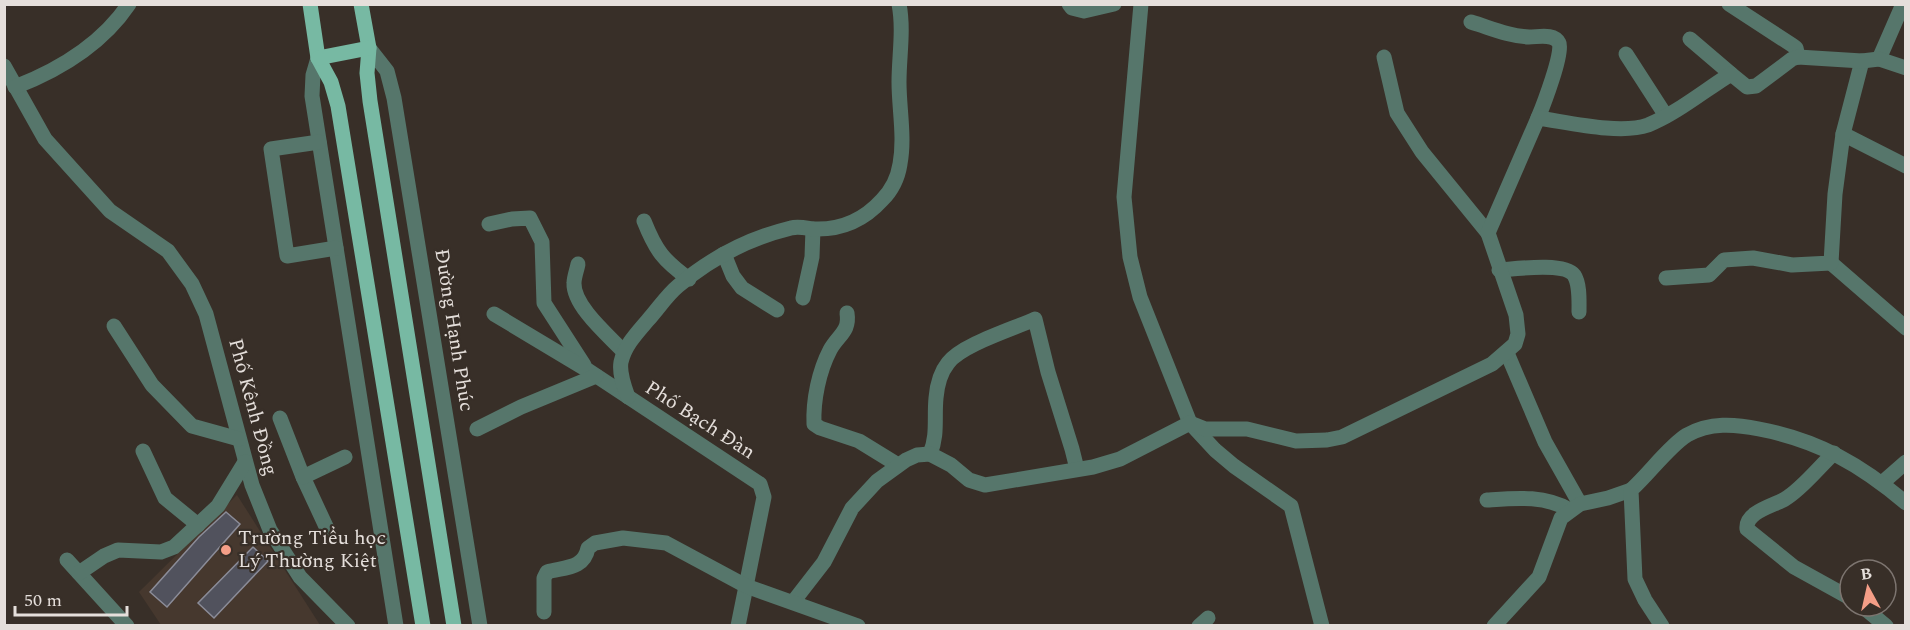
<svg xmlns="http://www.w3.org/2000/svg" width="1910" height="630" viewBox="0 0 1910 630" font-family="Spectral,serif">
<rect width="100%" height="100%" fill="#382f28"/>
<!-- built -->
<polygon fill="#46382e" points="237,495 320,625 161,625 139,592"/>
<!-- building -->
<g fill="#51525d" stroke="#8b8c98" stroke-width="1.5">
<polygon points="226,512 240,524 167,607 150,592 199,537"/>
<polygon points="253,547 268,561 214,618 198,603"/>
</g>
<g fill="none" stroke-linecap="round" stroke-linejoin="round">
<!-- minor -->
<g stroke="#56766b" stroke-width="15">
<polyline points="1069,4 1072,8 1084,11 1114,4"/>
<polyline points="1141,4 1124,197 1130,257 1140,297 1190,423 1215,450 1234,466 1291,506 1322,626"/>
<polyline points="1729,4 1792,45 1796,48 1798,57"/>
<path d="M1471,22C1491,28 1508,36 1529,37C1539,37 1554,33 1559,43C1564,51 1543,106 1538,118"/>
<polyline points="1690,39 1731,74"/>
<polyline points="369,48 387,71 394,98 480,626"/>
<polyline points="1626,54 1666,116"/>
<polyline points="1384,57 1397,113 1422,152 1488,233"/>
<polyline points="318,58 313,75 312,96 396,626"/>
<polyline points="1879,59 1903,4"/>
<polyline points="4,66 45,139 110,211 168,251 192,284 206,314 252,485 270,530 300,577 348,626"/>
<path d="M15,87C59,70 102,44 129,4"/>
<polyline points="1843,134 1906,166"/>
<polyline points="319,142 271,149 287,256 336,248"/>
<path d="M644,221C656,251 663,260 689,279"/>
<polyline points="489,224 512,219 530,218 542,242 544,303 584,365"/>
<polyline points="724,254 733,276 742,288 777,310"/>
<polyline points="1831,263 1906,328"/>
<path d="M578,264C577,270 574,277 574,283C573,306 609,336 624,352"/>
<path d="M1499,270C1515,269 1564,262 1574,275C1580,284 1579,301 1579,312"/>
<polyline points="1666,278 1709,275 1724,260 1753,258 1792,265 1831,263 1835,194 1843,134 1862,61"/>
<polyline points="803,298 812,257 813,229"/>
<path d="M847,313C850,332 838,335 830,350C819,371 813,400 814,424L820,428L859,441L898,465"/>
<polyline points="494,314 589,371 760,484 764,497 738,626"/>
<polyline points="114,326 152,385 192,426 239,439"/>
<polyline points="1507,353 1545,442 1580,504"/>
<path d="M628,397C624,386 619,373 621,362C625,345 637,333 648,320C658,309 667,295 678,286C711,258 750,238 791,228C798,226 806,228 814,229C841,230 863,221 882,200C892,190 898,177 900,164C905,137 899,109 899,82C899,56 904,30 899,4"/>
<polyline points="280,418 303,477 330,535"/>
<polyline points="477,429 521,407 596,376"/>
<polyline points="143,451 165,498 198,525"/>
<path d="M1834,453C1819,467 1802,489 1785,499C1773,506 1745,512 1747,529L1794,567L1850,598"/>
<path d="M930,454C938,435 934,418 936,398C937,386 940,373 948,363C961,345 1013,329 1035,319L1048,372L1072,449L1077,469"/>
<polyline points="303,477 345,457"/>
<polyline points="1882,483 1906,462"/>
<path d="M1487,500C1516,498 1544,495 1570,510"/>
<polyline points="67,560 127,626"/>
<polyline points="79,573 104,556 118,550 161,552 174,547 218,506 245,462"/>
<path d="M793,602L824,562L852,508L877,481L906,460L917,455L930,454L951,465L969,480L985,485L1093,467L1120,459L1190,423L1205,429H1247L1296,441L1327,440L1342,437L1492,364L1515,344L1518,334L1516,315L1488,233L1538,118C1567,122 1620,135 1648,125C1676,114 1705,90 1731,74L1747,87L1756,86L1792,59L1798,57L1862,61L1879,59L1906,68"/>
<polyline points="1862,606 1886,626"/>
<path d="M544,612V578L547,572C565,567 584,569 588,548L595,543L623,538L666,543L746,586L858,626"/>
<polyline points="1199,626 1208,618"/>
<polyline points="1494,626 1539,577 1561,518 1580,504 1608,498 1631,490"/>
<path d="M1662,626L1645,600L1635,579L1631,490C1649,474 1669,446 1687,435C1710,422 1735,424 1759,429C1818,440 1861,465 1906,503"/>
</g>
<!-- major -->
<g stroke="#77b9a3" stroke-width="15">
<polyline points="310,4 318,58 331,82 338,106 423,626"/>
<polyline points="361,4 369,48 367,73 370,101 454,626"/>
<polyline points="318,58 369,48"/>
</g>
</g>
<!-- markers -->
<circle fill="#f49e87" stroke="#382f28" stroke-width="2" cx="226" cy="550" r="6"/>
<g text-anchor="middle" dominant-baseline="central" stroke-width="4.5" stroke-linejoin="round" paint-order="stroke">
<!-- street labels -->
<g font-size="20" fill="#e5dfdb" stroke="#382f28">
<text transform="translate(454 330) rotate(81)">Đường Hạnh Phúc</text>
<text transform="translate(253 407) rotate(75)">Phố Kênh Đồng</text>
<text transform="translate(700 420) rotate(33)">Phố Bạch Đàn</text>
</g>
<!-- poi labels -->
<g font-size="20" fill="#e5dfdb" stroke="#382f28" text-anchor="start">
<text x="238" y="538">Trường Tiểu học<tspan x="238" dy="23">Lý Thường Kiệt</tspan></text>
</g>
</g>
<!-- border -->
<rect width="1910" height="630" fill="none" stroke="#e5dfdb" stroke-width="12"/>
<!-- north arrow -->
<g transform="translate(1868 588) rotate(352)"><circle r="28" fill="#382f28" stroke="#7d7570" stroke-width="1.5"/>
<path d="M0-4.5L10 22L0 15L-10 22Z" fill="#f49e87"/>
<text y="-9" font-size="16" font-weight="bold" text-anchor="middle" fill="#e5dfdb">B</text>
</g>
<!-- scale -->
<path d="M15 606v9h112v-9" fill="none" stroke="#e5dfdb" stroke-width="3"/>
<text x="24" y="606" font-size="18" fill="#e5dfdb" stroke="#382f28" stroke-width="4.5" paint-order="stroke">50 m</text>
</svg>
